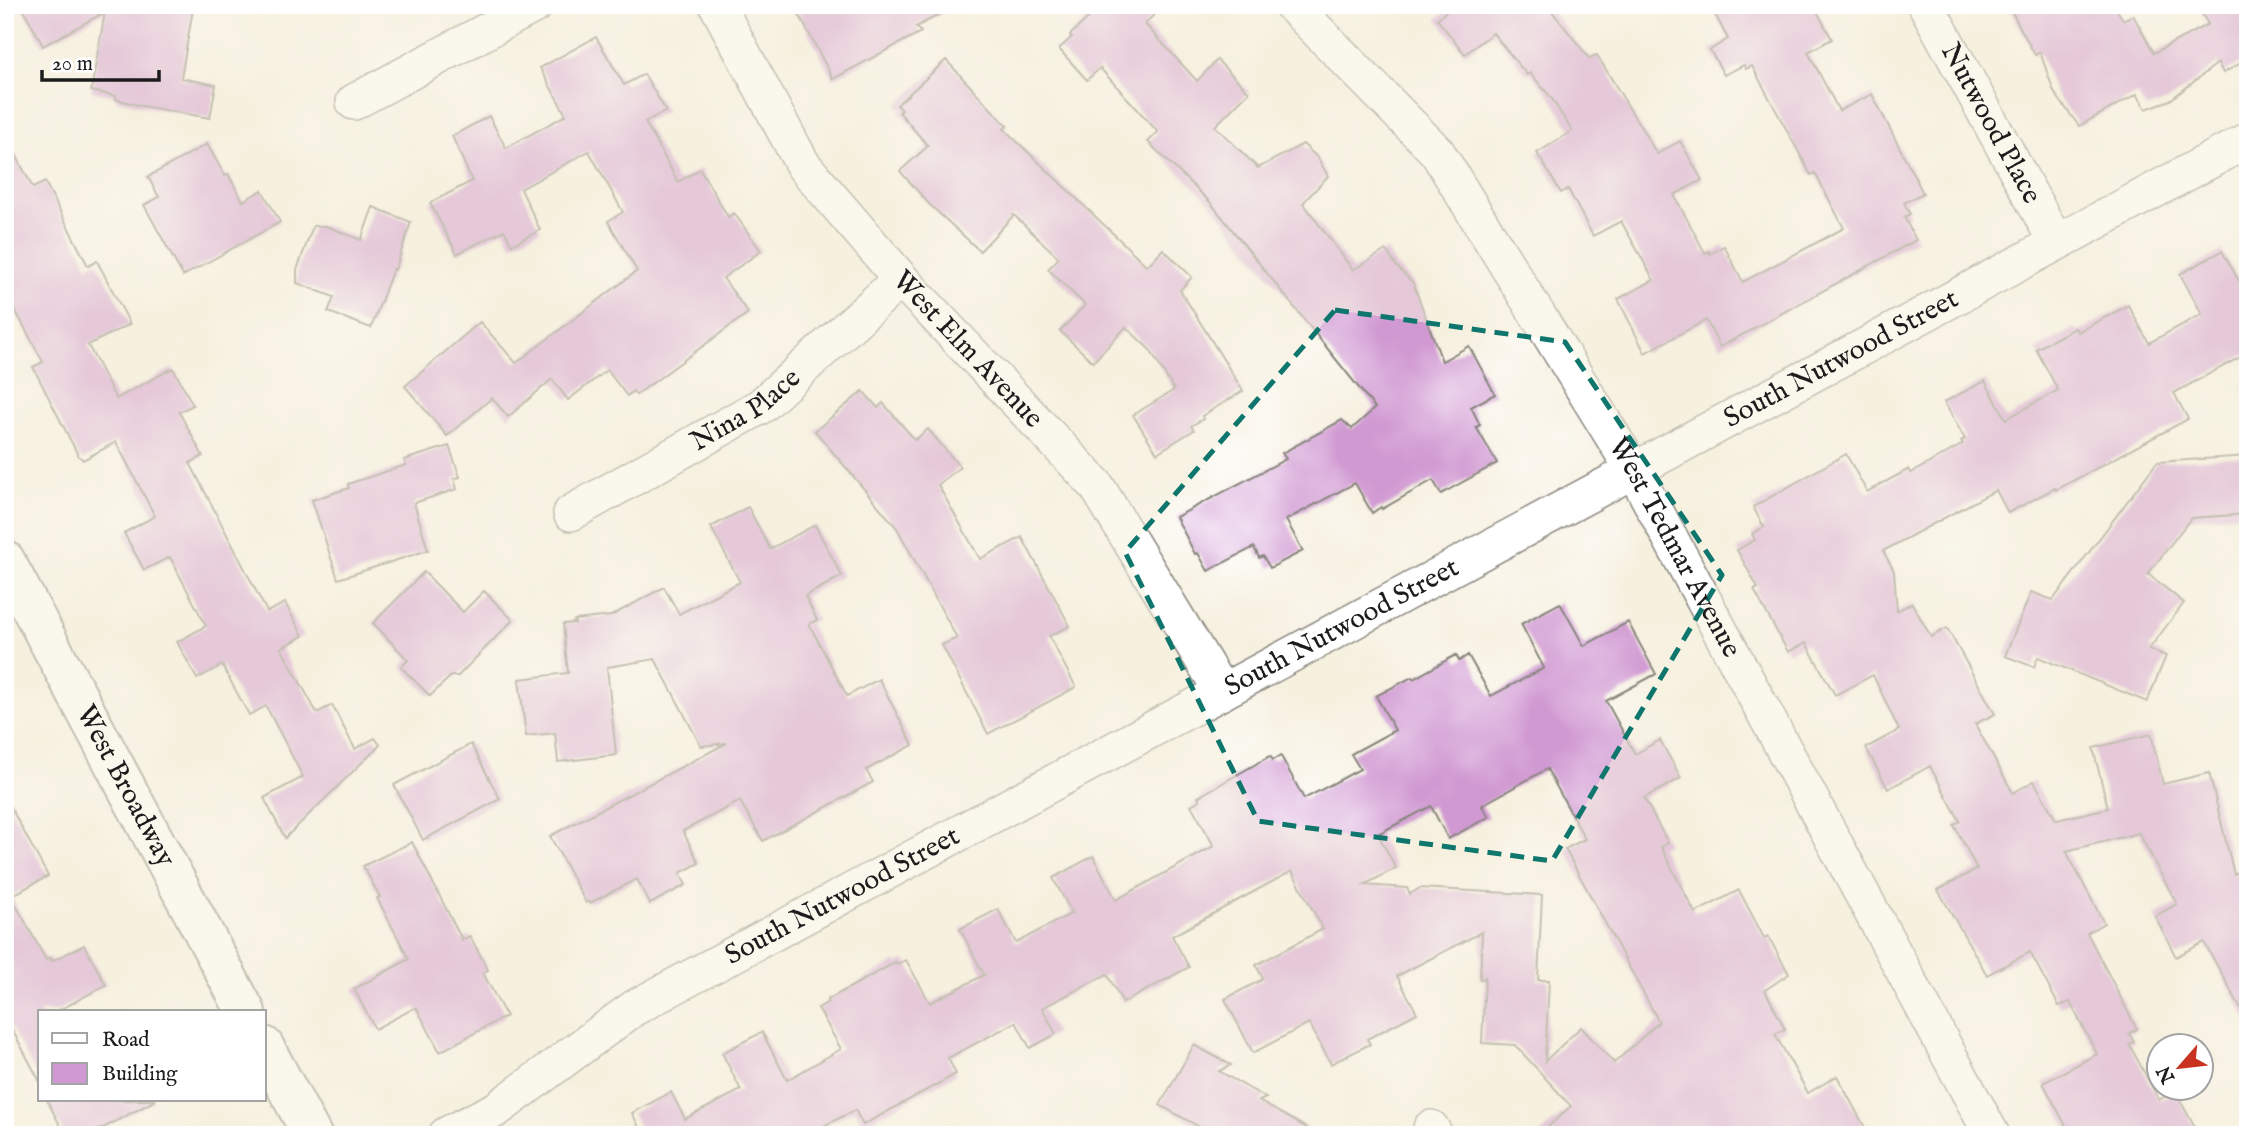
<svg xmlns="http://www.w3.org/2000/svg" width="2253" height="1140" viewBox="0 0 2253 1140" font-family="'IM FELL English',serif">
<rect width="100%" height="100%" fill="#fff"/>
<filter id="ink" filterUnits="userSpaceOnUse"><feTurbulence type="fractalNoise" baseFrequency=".0143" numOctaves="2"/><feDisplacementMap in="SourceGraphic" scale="14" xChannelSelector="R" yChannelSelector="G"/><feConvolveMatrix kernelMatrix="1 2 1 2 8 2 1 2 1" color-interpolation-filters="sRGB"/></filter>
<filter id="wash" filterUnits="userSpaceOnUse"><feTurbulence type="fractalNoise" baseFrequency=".00686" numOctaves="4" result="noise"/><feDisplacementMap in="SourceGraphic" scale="28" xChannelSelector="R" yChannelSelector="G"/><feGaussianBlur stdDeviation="1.57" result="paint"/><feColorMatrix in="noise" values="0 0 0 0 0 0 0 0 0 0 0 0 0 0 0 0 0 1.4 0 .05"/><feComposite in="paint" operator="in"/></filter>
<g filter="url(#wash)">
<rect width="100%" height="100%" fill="#f6f0df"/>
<g id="blocks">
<!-- building -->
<g fill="#d099d2" fill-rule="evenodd">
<polygon points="21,5 170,5 193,9 181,78 216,85 210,118 142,106 115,99 116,96 91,91 105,12 43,46"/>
<polygon points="794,5 957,5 916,27 921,32 833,79"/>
<polygon points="1102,5 1163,5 1145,24 1197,81 1217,60 1249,92 1215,126 1258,168 1303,144 1318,158 1328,176 1303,203 1353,270 1386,250 1397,267 1413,283 1442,361 1469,346 1495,394 1471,407 1480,425 1476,427 1497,463 1441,494 1433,480 1382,509 1381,507 1372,513 1355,483 1286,520 1303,551 1270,568 1263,556 1259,558 1254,547 1208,571 1198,553 1195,554 1176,517 1286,459 1282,453 1342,420 1352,429 1375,408 1210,202 1148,142 1158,132 1100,68 1087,80 1059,49 1072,37 1070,35"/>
<polygon points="1454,5 1547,5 1589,58 1597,55 1657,154 1680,141 1702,180 1674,195 1705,253 1709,251 1710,254 1724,246 1743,282 1844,228 1815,173 1811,175 1752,66 1746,69 1744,65 1724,75 1710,50 1728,39 1710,5 1814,6 1832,39 1808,52 1839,111 1872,94 1923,193 1904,203 1910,214 1904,217 1916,240 1720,347 1706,320 1645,353 1618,299 1654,280 1621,221 1593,236 1568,189 1561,193 1537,153 1572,131 1550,96 1530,73 1527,75 1493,33 1465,54 1437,19"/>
<polygon points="2008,5 2114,5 2123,20 2133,15 2154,53 2208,24 2197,5 2248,5 2248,59 2223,73 2218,63 2170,100 2146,109 2137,94 2079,126 2054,92 2040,52 2035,55"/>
<polygon points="596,37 624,85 644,74 666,111 645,122 678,182 700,169 728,217 734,213 761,251 723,278 748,313 636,395 633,391 627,396 607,370 568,400 552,379 508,417 492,398 447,436 405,386 480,322 516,363 637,271 608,221 623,212 589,151 521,189 540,230 512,245 504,230 457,254 430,203 472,181 452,136 489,116 506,148 566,115 540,68"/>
<polygon points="946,60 1007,126 1004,129 1147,266 1163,249 1192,277 1180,290 1243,391 1202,416 1203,419 1191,426 1194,430 1157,453 1133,415 1174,390 1150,350 1126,327 1093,362 1060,331 1085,305 1048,269 1059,258 1014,215 980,251 929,204 900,171 928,146 899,112 902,110 897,105"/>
<polygon points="5,134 33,188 45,182 88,266 97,261 130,324 88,345 116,399 173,368 193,405 179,412 203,456 190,463 267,612 285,603 303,636 281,648 317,713 332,705 355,749 375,738 380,745 285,838 264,798 303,777 266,706 249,715 222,665 197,679 177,642 206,626 170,557 144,570 124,533 155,516 116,442 83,460 78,455 33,367 43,362 5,291"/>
<polygon points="207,144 225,176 228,174 243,201 262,190 280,222 183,276 144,205 159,197 148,177"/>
<polygon points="373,207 411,222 395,270 393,269 371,328 328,312 334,297 297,283 297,270 313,226 326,226 361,240"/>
<polygon points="2222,251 2239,281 2248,276 2248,353 2174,393 2188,419 2056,490 2055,488 2008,513 1996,490 1883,551 1894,571 1897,611 1912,603 1931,637 1947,628 1995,714 1975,724 2013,793 2034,781 2056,820 2108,808 2093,748 2151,734 2163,784 2209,773 2234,874 2248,867 2248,1021 2204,942 2176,957 2155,916 2177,904 2139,833 2066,851 2104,923 2087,933 2137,1029 2129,1033 2134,1042 2129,1044 2159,1100 2175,1091 2199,1135 2071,1135 2043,1083 2097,1054 2070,1002 2059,1006 2030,952 1987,975 1938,890 1977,869 1954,825 1960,821 1930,766 1888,789 1866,748 1899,730 1873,675 1835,695 1806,643 1788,652 1754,590 1758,588 1737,550 1755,540 1752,534 1764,527 1753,507 1846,454 1867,492 1909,469 1911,473 1963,444 1961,441 1965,439 1944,402 1985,381 2006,419 2058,390 2036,349 2075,328 2078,332 2128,305 2149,343 2202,314 2180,274"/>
<polygon points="863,391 878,408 883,403 915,440 928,429 960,467 938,485 980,559 1022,537 1070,626 1049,636 1076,687 988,734 942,645 957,638 897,528 815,431"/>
<polygon points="449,446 460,477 454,479 457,489 414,503 428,550 338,579 312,500 349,488 348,484 406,465 404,460"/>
<polygon points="2248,456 2248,514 2191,518 2148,574 2184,603 2149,649 2166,656 2147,702 2038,657 2034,667 2005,656 2031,592 2053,600 2157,462"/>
<polygon points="748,507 770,549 815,525 842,576 805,596 817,620 809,624 847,696 879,679 913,745 866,770 873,782 763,841 740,801 683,831 699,863 680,873 686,885 650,904 637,879 590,903 589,901 586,903 550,836 727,743 701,746 655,659 607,667 616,755 558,762 555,733 526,736 519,679 568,673 563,624 575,623 574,620 611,616 664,587 679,614 740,582 711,527"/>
<polygon points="424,572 463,612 484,591 513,620 458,676 451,676 430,696 401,667 408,660 373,623"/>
<path d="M1560,603L1584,646L1628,622L1656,674L1606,701L1635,754L1660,740L1681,778L1644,798L1668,843L1661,847L1695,913L1739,890L1764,938L1768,936L1789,974L1765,990L1785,1029L1775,1034L1808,1093L1837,1076L1869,1135H1539L1571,1106L1515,1045L1482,1043L1485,977L1480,980L1482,932L1397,976L1417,1013L1367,1039L1370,1044L1331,1064L1309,1023L1253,1053L1225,999L1263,979L1256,965L1323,929L1292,871L1172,936L1189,967L1123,1003L1107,974L1042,1008L1056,1034L1030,1048L1016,1022L948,1058L956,1074L863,1125L855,1110L806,1135H643L632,1113L671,1092L685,1119L741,1090L722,1053L762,1032L787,1080L841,1049L818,1008L828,1002L827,1000L896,962L897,964L906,960L930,1003L984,975L960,929L998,909L1016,943L1072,913L1053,878L1093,856L1116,900L1214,846L1191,805L1200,800L1198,797L1270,756L1273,760L1281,756L1304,799L1360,769L1351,754L1395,730L1376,696L1412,677L1413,679L1456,655L1459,661L1468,655L1491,696L1544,668L1521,624ZM1547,769L1585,839L1565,849L1659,1022L1614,1063L1581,1027L1545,1061L1549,980H1538L1542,895L1420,888L1410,894L1407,888L1364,885L1396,868L1378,834L1431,806L1448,839L1489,817L1482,806L1484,804Z"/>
<polygon points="471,744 500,799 423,840 394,785"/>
<polygon points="5,797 48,876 11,896 46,960 50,957 52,961 84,945 106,985 56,1012 40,1012 40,1082 5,1016"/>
<polygon points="412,842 462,940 470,936 488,970 483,973 506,1016 440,1052 416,1007 375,1029 354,989 409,959 377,898 380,897 363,866"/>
<polygon points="1194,1045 1231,1065 1219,1071 1266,1098 1259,1101 1319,1135 1214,1135 1160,1105"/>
<polygon points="47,1100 156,1100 90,1135 65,1135"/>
</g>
</g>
</g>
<g filter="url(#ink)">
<use href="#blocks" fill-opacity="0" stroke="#89867e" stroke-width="2"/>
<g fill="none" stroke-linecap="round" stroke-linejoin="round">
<defs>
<g id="street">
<path id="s1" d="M717,5L803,165L901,279L1096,485L1222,692"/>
<path id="s2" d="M1292,5L1437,152L1634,471L1992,1135"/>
<path id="s3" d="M1926,5L2056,242"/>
<polyline points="354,102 535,5"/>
<path id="s4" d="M571,513L761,406L901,279"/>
<polyline points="1431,1128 1435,1135"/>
<path id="s5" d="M446,1135L497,1109L634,1008L2248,140"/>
</g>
<g id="secondary">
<path id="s6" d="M5,560L246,1012"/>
<polyline points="264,1046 312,1135"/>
</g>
</defs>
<!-- street casing -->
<use href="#street" stroke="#89867e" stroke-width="38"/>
<!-- secondary casing -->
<use href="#secondary" stroke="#89867e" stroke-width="42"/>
<!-- street -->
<use href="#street" stroke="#fff" stroke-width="35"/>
<!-- secondary -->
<use href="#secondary" stroke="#fff" stroke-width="38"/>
</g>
</g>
<!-- marked area -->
<path d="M0 0H2253V1140H0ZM1335,310L1565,342L1722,575L1552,861L1258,821L1125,552Z" fill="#f6f0df" fill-opacity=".55" fill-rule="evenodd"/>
<path fill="none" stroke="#0f766e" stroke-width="5" stroke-dasharray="14 9" stroke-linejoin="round" d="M1335,310L1565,342L1722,575L1552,861L1258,821L1125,552Z"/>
<g text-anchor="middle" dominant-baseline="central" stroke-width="7" stroke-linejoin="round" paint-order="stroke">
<!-- street labels -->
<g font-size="28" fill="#1c1c1c" stroke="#fff">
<text stroke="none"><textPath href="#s3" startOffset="135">Nutwood Place</textPath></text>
<text stroke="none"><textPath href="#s1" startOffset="429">West Elm Avenue</textPath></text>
<text stroke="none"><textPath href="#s5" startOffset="1598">South Nutwood Street</textPath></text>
<text stroke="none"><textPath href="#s4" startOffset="203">Nina Place</textPath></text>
<text stroke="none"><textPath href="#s2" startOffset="668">West Tedmar Avenue</textPath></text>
<text stroke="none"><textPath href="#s5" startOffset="1031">South Nutwood Street</textPath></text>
<text stroke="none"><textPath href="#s6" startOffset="256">West Broadway</textPath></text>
<text stroke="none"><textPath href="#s5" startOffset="464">South Nutwood Street</textPath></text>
</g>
</g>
<!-- margin -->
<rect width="2253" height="1140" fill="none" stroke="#fff" stroke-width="28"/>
<!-- legend -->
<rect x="38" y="1010" width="228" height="91" fill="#ffffff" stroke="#a4a4a4" stroke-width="2"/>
<rect x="52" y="1033" width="35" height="10" fill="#ffffff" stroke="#a4a4a4" stroke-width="2"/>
<text x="102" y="1046" font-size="21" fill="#1c1c1c">Road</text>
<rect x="52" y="1063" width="35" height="21" fill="#d099d2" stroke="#a4a4a4" stroke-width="2"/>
<text x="102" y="1080" font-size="21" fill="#1c1c1c">Building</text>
<!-- north arrow -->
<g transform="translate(2180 1067) rotate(242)"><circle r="33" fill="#ffffff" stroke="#a4a4a4" stroke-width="2"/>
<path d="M0-5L12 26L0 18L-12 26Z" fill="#c8321e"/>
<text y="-10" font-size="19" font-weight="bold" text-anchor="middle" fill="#1c1c1c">N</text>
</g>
<!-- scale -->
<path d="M42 70v10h117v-10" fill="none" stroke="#1c1c1c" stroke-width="3.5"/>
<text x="52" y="70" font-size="21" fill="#1c1c1c" stroke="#ffffff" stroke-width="5" paint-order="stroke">20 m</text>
</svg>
